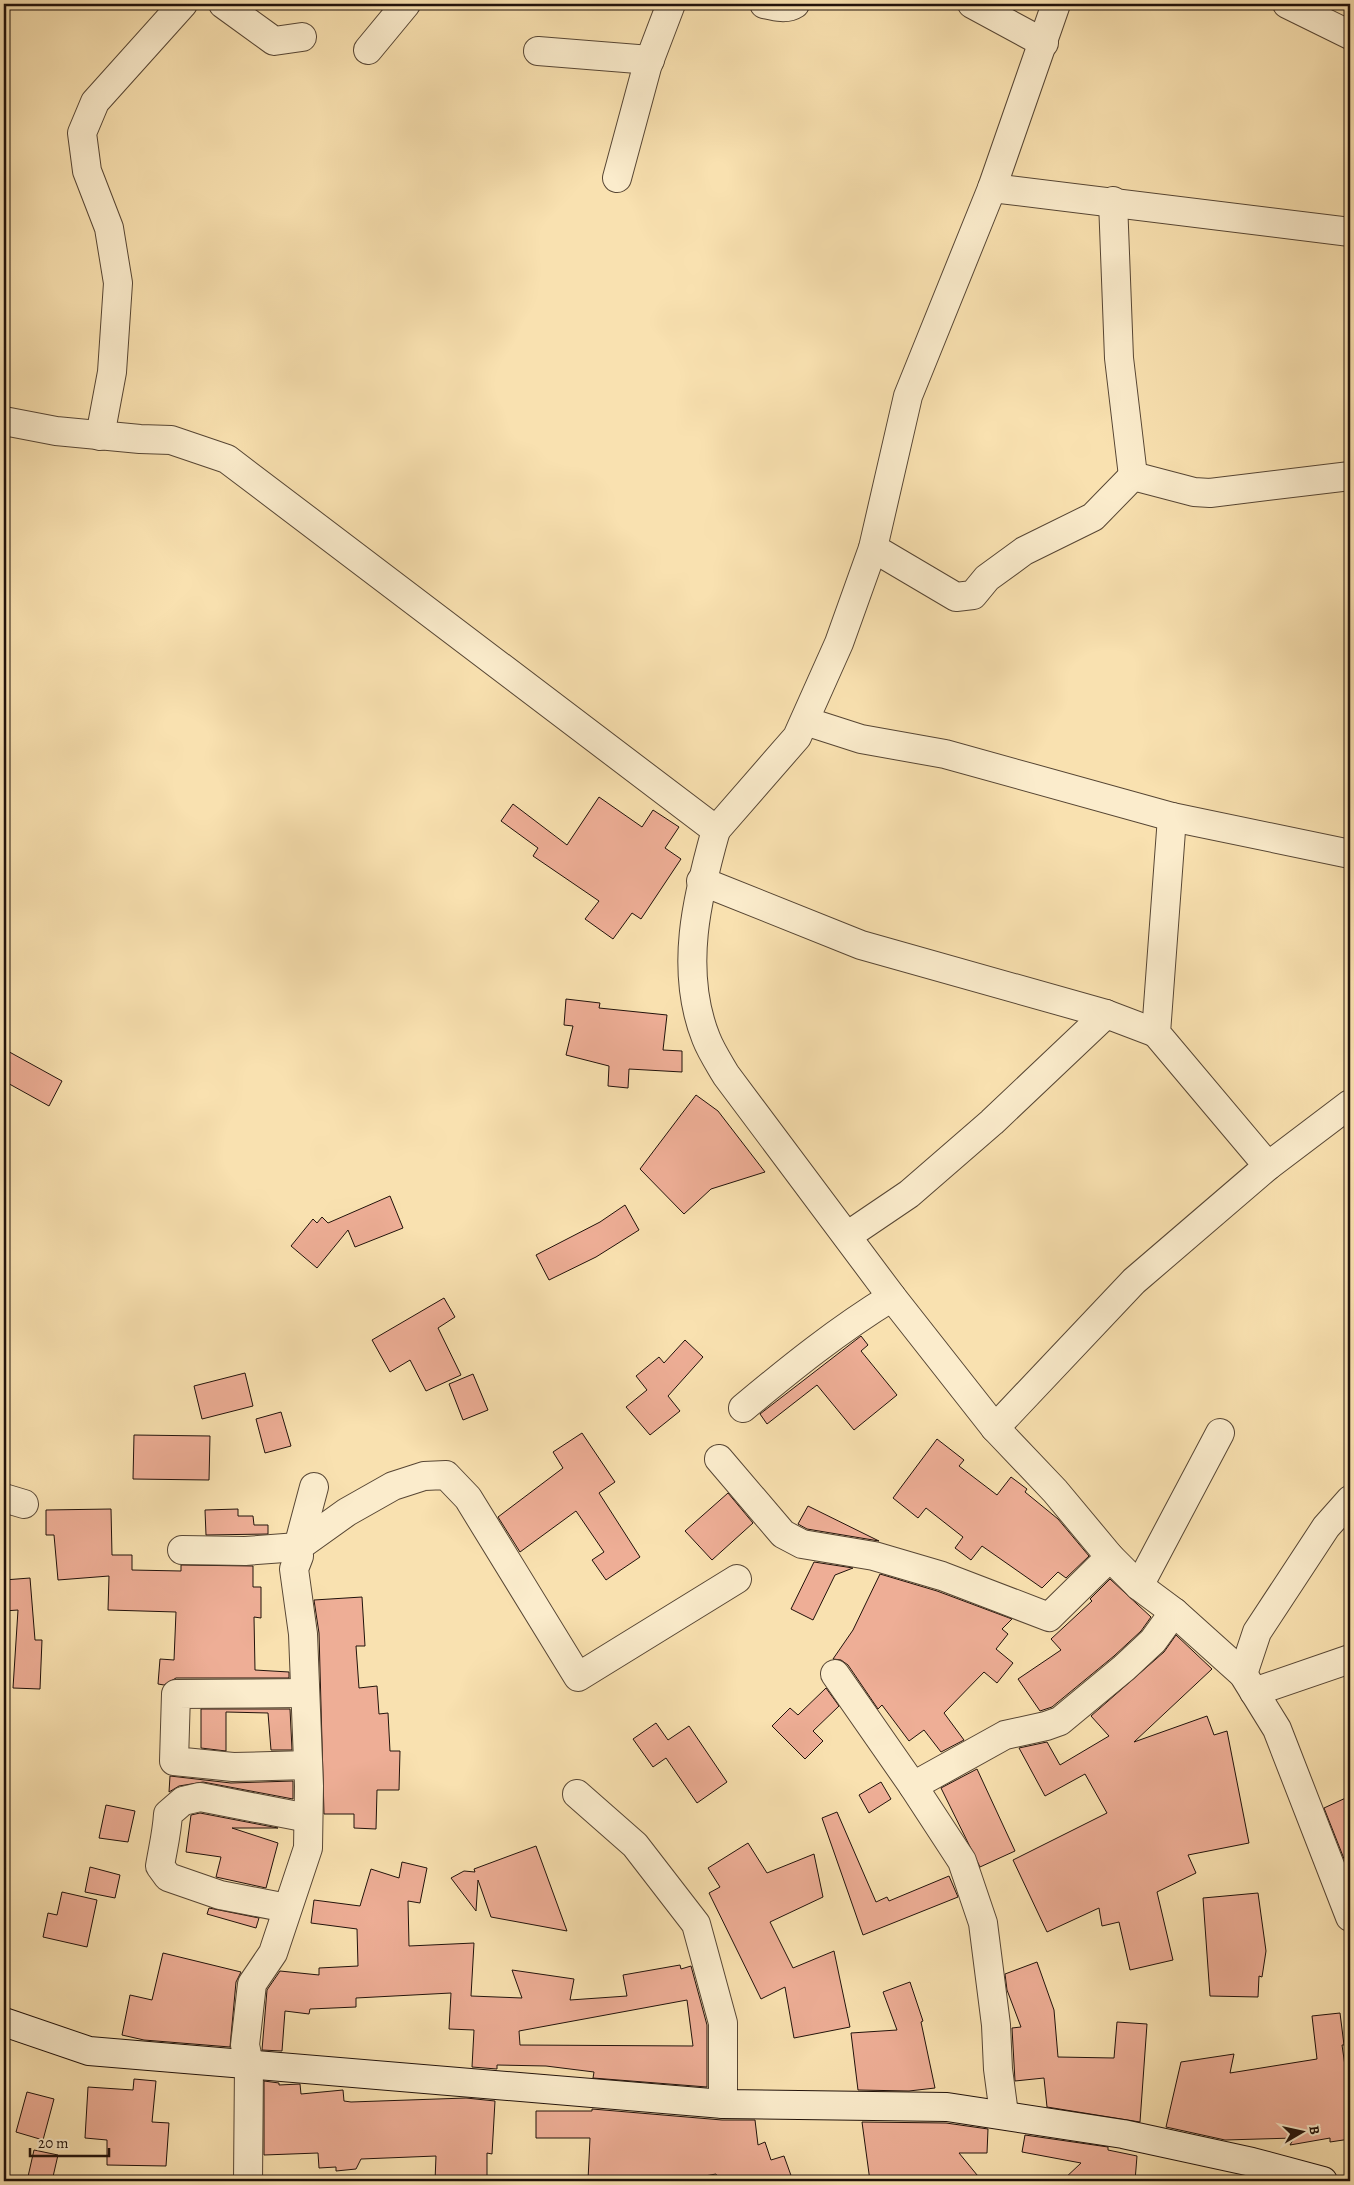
<svg xmlns="http://www.w3.org/2000/svg" width="1354" height="2185" viewBox="0 0 1354 2185" font-family="Alegreya,serif">
<rect width="100%" height="100%" fill="#f9e1b0"/>
<filter id="stains"><feTurbulence type="fractalNoise" baseFrequency=".004" numOctaves="4"/><feColorMatrix values="0 0 0 0 .2 0 0 0 0 .09 0 0 0 0 .02 0 0 0 .5 -.17"/></filter>
<radialGradient id="worn" r=".72"><stop offset=".6" stop-color="#630" stop-opacity="0"/><stop offset="1" stop-color="#630" stop-opacity=".3"/></radialGradient>
<!-- building -->
<g fill="#eeae96" stroke="#21120b" fill-rule="evenodd">
<polygon points="599,797 642,827 653,810 679,827 665,848 681,859 641,919 632,913 613,939 585,919 599,901 533,856 538,848 501,821 513,804 567,845"/>
<polygon points="566,999 600,1003 599,1008 667,1015 663,1050 682,1051 682,1072 629,1069 628,1088 608,1086 609,1066 566,1055 573,1026 564,1025"/>
<polygon points="4,1049 62,1081 49,1106 4,1081"/>
<polygon points="696,1095 718,1111 765,1172 711,1189 684,1214 640,1169"/>
<polygon points="390,1196 403,1228 355,1247 348,1230 317,1268 291,1246 313,1219 317,1223 322,1217 328,1223"/>
<polygon points="625,1205 639,1230 596,1257 549,1280 536,1255 600,1222"/>
<polygon points="444,1298 455,1317 438,1328 461,1375 426,1391 410,1360 390,1372 372,1340"/>
<polygon points="861,1336 868,1345 861,1351 897,1395 854,1430 817,1385 767,1424 760,1414"/>
<polygon points="685,1340 703,1357 668,1396 680,1411 650,1435 626,1407 647,1390 636,1376 659,1357 664,1363"/>
<polygon points="245,1373 253,1406 202,1419 194,1386"/>
<polygon points="473,1374 488,1410 463,1420 449,1384"/>
<polygon points="281,1412 291,1446 265,1453 256,1419"/>
<polygon points="582,1433 615,1482 599,1493 640,1557 606,1580 592,1560 604,1552 576,1511 520,1552 498,1517 563,1468 553,1452"/>
<polygon points="134,1435 210,1436 209,1480 133,1479"/>
<polygon points="937,1439 964,1460 959,1466 997,1495 1011,1477 1027,1489 1025,1492 1058,1519 1089,1556 1066,1578 1058,1572 1042,1588 982,1546 971,1560 955,1548 963,1537 926,1508 918,1518 893,1498"/>
<polygon points="728,1493 753,1523 712,1560 685,1531"/>
<polygon points="808,1506 879,1541 807,1529 798,1524"/>
<polygon points="111,1509 112,1555 132,1555 132,1570 181,1571 181,1565 253,1566 253,1587 261,1587 261,1618 254,1617 255,1670 289,1672 289,1678 176,1678 164,1685 158,1684 160,1659 174,1660 176,1612 108,1610 109,1576 58,1580 54,1535 46,1535 46,1510"/>
<polygon points="238,1509 238,1516 253,1516 254,1525 268,1525 268,1534 206,1535 205,1510"/>
<polygon points="814,1562 853,1568 835,1575 813,1620 791,1609"/>
<polygon points="880,1574 937,1591 1012,1619 1002,1629 1008,1634 996,1649 1013,1663 997,1683 984,1672 944,1713 964,1740 941,1752 924,1730 909,1741 882,1705 878,1709 848,1665 841,1660 833,1659 853,1630"/>
<polygon points="30,1578 35,1640 42,1640 40,1689 13,1688 18,1610 4,1611 4,1580"/>
<polygon points="1110,1579 1151,1617 1141,1631 1114,1656 1052,1707 1040,1711 1018,1679 1061,1650 1051,1639 1092,1601 1090,1599"/>
<polygon points="362,1597 365,1646 356,1646 359,1688 377,1686 379,1714 388,1713 390,1751 400,1751 399,1790 377,1790 376,1829 354,1828 354,1814 324,1814 319,1633 314,1600"/>
<polygon points="1176,1635 1212,1669 1134,1742 1207,1716 1214,1735 1227,1731 1249,1843 1188,1855 1196,1873 1157,1892 1173,1960 1130,1970 1119,1922 1102,1926 1099,1908 1047,1932 1013,1860 1107,1813 1085,1774 1045,1796 1019,1748 1047,1742 1060,1765 1109,1736 1091,1716 1164,1652"/>
<polygon points="826,1688 839,1706 813,1731 823,1741 805,1759 772,1726 790,1708 798,1715"/>
<polygon points="201,1709 290,1709 292,1750 271,1750 268,1713 226,1712 226,1751 201,1748"/>
<polygon points="656,1723 668,1740 689,1726 727,1782 697,1803 666,1758 653,1767 633,1739"/>
<polygon points="977,1769 1015,1851 980,1867 941,1788"/>
<polygon points="170,1776 231,1783 293,1781 293,1799 203,1782 179,1786 169,1792"/>
<polygon points="881,1782 891,1799 869,1813 859,1795"/>
<polygon points="1350,1796 1350,1874 1324,1808"/>
<polygon points="106,1805 135,1811 128,1842 99,1838"/>
<polygon points="837,1812 876,1902 887,1897 889,1901 949,1876 958,1897 863,1935 822,1818"/>
<polygon points="200,1813 278,1828 232,1828 278,1843 266,1888 216,1877 221,1857 186,1852 191,1815"/>
<polygon points="748,1843 767,1873 814,1854 823,1897 770,1922 793,1968 834,1951 850,2027 794,2038 785,1987 761,1999 709,1893 720,1887 708,1868"/>
<polygon points="536,1846 567,1931 491,1917 478,1880 476,1911 451,1878 464,1871 475,1872 474,1869"/>
<path d="M402,1862L427,1868L420,1903L408,1901L409,1946L474,1943L471,1996L522,1998L512,1970L574,1979L570,2000L627,1996L623,1975L680,1965L681,1969L691,1966L707,2025V2087L593,2078L594,2072L546,2066L497,2065V2069L472,2067L474,2030L449,2029L451,1993L356,1998V2007L310,2009L309,2014L285,2011L282,2051L262,2050L267,1990L280,1971L319,1975V1968L358,1966L357,1929L311,1923L314,1900L360,1906L371,1869L399,1878ZM687,2000L693,2046L520,2045L519,2031Z"/>
<polygon points="90,1867 120,1875 115,1898 85,1892"/>
<polygon points="62,1892 97,1900 87,1947 43,1937 48,1913 57,1915"/>
<polygon points="1258,1893 1266,1951 1262,1977 1259,1976 1258,1997 1210,1996 1203,1898"/>
<polygon points="209,1908 259,1918 256,1928 207,1914"/>
<polygon points="163,1953 241,1972 236,1982 230,2047 144,2040 122,2035 130,1995 152,2000"/>
<polygon points="1037,1962 1054,2010 1058,2057 1114,2058 1117,2022 1147,2024 1140,2122 1047,2107 1044,2078 1015,2081 1012,2028 1021,2027 1007,1990 1005,1974"/>
<polygon points="910,1982 923,2021 921,2022 935,2088 909,2091 858,2090 851,2033 897,2030 883,1992"/>
<polygon points="1340,2013 1344,2045 1342,2045 1350,2101 1350,2139 1330,2142 1330,2138 1290,2145 1294,2138 1225,2140 1166,2127 1181,2062 1234,2054 1230,2073 1317,2059 1312,2016"/>
<polygon points="134,2079 156,2081 152,2122 169,2123 166,2166 107,2165 107,2140 85,2138 88,2087 133,2090"/>
<polygon points="264,2081 279,2083 279,2085 300,2084 301,2094 343,2090 344,2101 351,2102 466,2098 495,2101 492,2154 487,2153 487,2181 435,2181 436,2156 361,2159 356,2169 336,2171 336,2167 319,2168 318,2153 264,2155"/>
<polygon points="27,2092 54,2099 43,2140 16,2132"/>
<polygon points="592,2109 722,2120 755,2120 758,2145 765,2142 771,2160 784,2156 793,2181 720,2181 716,2174 676,2181 588,2180 590,2138 536,2138 536,2111 592,2111"/>
<polygon points="862,2122 946,2123 988,2129 987,2153 959,2153 982,2181 870,2181"/>
<polygon points="1025,2135 1108,2147 1108,2150 1137,2156 1135,2181 1062,2181 1081,2163 1022,2152"/>
<polygon points="34,2150 58,2155 52,2181 27,2181"/>
</g>
<g fill="none" stroke-linecap="round" stroke-linejoin="round">
<defs>
<g id="street">
<polyline points="223,4 274,41 302,37"/>
<path d="M764,4C773,6 786,10 795,4"/>
<polyline points="972,4 1044,43"/>
<polyline points="1287,4 1350,35"/>
<polyline points="368,50 406,4"/>
<polyline points="538,51 650,60"/>
<polyline points="617,178 647,67 671,4"/>
<polyline points="992,188 1350,232"/>
<polyline points="1113,201 1119,358 1133,476"/>
<polyline points="4,421 56,431 140,439 171,440 227,459 716,830 797,737 839,643 873,548 908,396 992,188 1056,4"/>
<polyline points="100,436 112,372 118,283 109,228 87,171 82,133 95,102 183,4"/>
<polyline points="873,548 956,597 973,595 987,578 1024,551 1093,517 1133,476 1194,492 1210,493 1350,476"/>
<polyline points="805,721 861,739 945,754 1172,817 1350,854"/>
<polyline points="1172,817 1156,1033 1268,1166"/>
<path d="M716,830C697,897 679,970 706,1038C711,1051 719,1063 726,1075L892,1297L995,1428L1055,1491L1110,1557L1139,1586L1174,1612L1243,1674L1277,1729L1350,1917"/>
<polyline points="701,881 861,945 1106,1014 1156,1033"/>
<polyline points="847,1236 909,1194 992,1122 1106,1014"/>
<path d="M743,1408C791,1368 838,1330 892,1297"/>
<polyline points="995,1428 1134,1281 1268,1166 1350,1104"/>
<polyline points="719,1459 783,1534 802,1544 874,1556 942,1576 1049,1617 1110,1557"/>
<polyline points="4,1498 24,1504"/>
<polyline points="182,1550 245,1551 298,1547 347,1512 393,1486 424,1476 446,1475 468,1498 578,1677 737,1579"/>
<polyline points="1139,1586 1220,1433"/>
<polyline points="835,1674 913,1786 962,1861 983,1923 996,2025 998,2069 1004,2114"/>
<polyline points="1243,1674 1257,1632 1326,1527 1350,1500"/>
<polyline points="1254,1692 1350,1659"/>
<polyline points="305,1693 176,1694 174,1761 233,1767 308,1765"/>
<polyline points="913,1786 1005,1735 1046,1726 1060,1721 1124,1668 1153,1641 1174,1612"/>
<polyline points="577,1794 635,1845 696,1924 723,2023 723,2104"/>
<path d="M287,1908L220,1895L168,1877L160,1866C163,1848 167,1832 168,1814L183,1801L200,1797L308,1818"/>
<polyline points="248,2181 249,2064 245,2045 252,1984 273,1953 308,1848 309,1786 303,1634 294,1569 299,1556 298,1547 314,1487"/>
</g>
<polyline id="secondary" points="4,2022 89,2051 723,2104 947,2107 1123,2134 1252,2162 1323,2181"/>
</defs>
<!-- street casing -->
<use href="#street" stroke="#574634" stroke-width="30"/>
<!-- secondary casing -->
<use href="#secondary" stroke="#21120b" stroke-width="30"/>
<!-- street -->
<use href="#street" stroke="#fbeccc" stroke-width="28"/>
<!-- secondary -->
<use href="#secondary" stroke="#fbeccc" stroke-width="28"/>
</g>
<!-- margin -->
<rect width="1354" height="2185" fill="none" stroke="#f9e1b0" stroke-width="20"/>
<rect x="5" y="5" width="1344" height="2175" fill="none" stroke="#21120b" stroke-width="2.5"/>
<rect x="10" y="10" width="1334" height="2165" fill="none" stroke="#21120b"/>
<!-- north arrow -->
<g transform="translate(1302 2132) rotate(81)" stroke="#fbeccc" stroke-width="4" paint-order="stroke">
<path d="M0-4L9 19L0 12L-9 19Z" fill="#21120b"/>
<text y="-8" font-size="14" font-weight="bold" text-anchor="middle" fill="#21120b">B</text>
</g>
<!-- scale -->
<path d="M30 2148v8h79v-8" fill="none" stroke="#21120b" stroke-width="2.5"/>
<text x="38" y="2148" font-size="15" fill="#21120b" stroke="#fbeccc" stroke-width="4" paint-order="stroke">20 m</text>
<rect width="100%" height="100%" filter="url(#stains)"/>
<rect width="100%" height="100%" fill="url(#worn)"/>
</svg>
